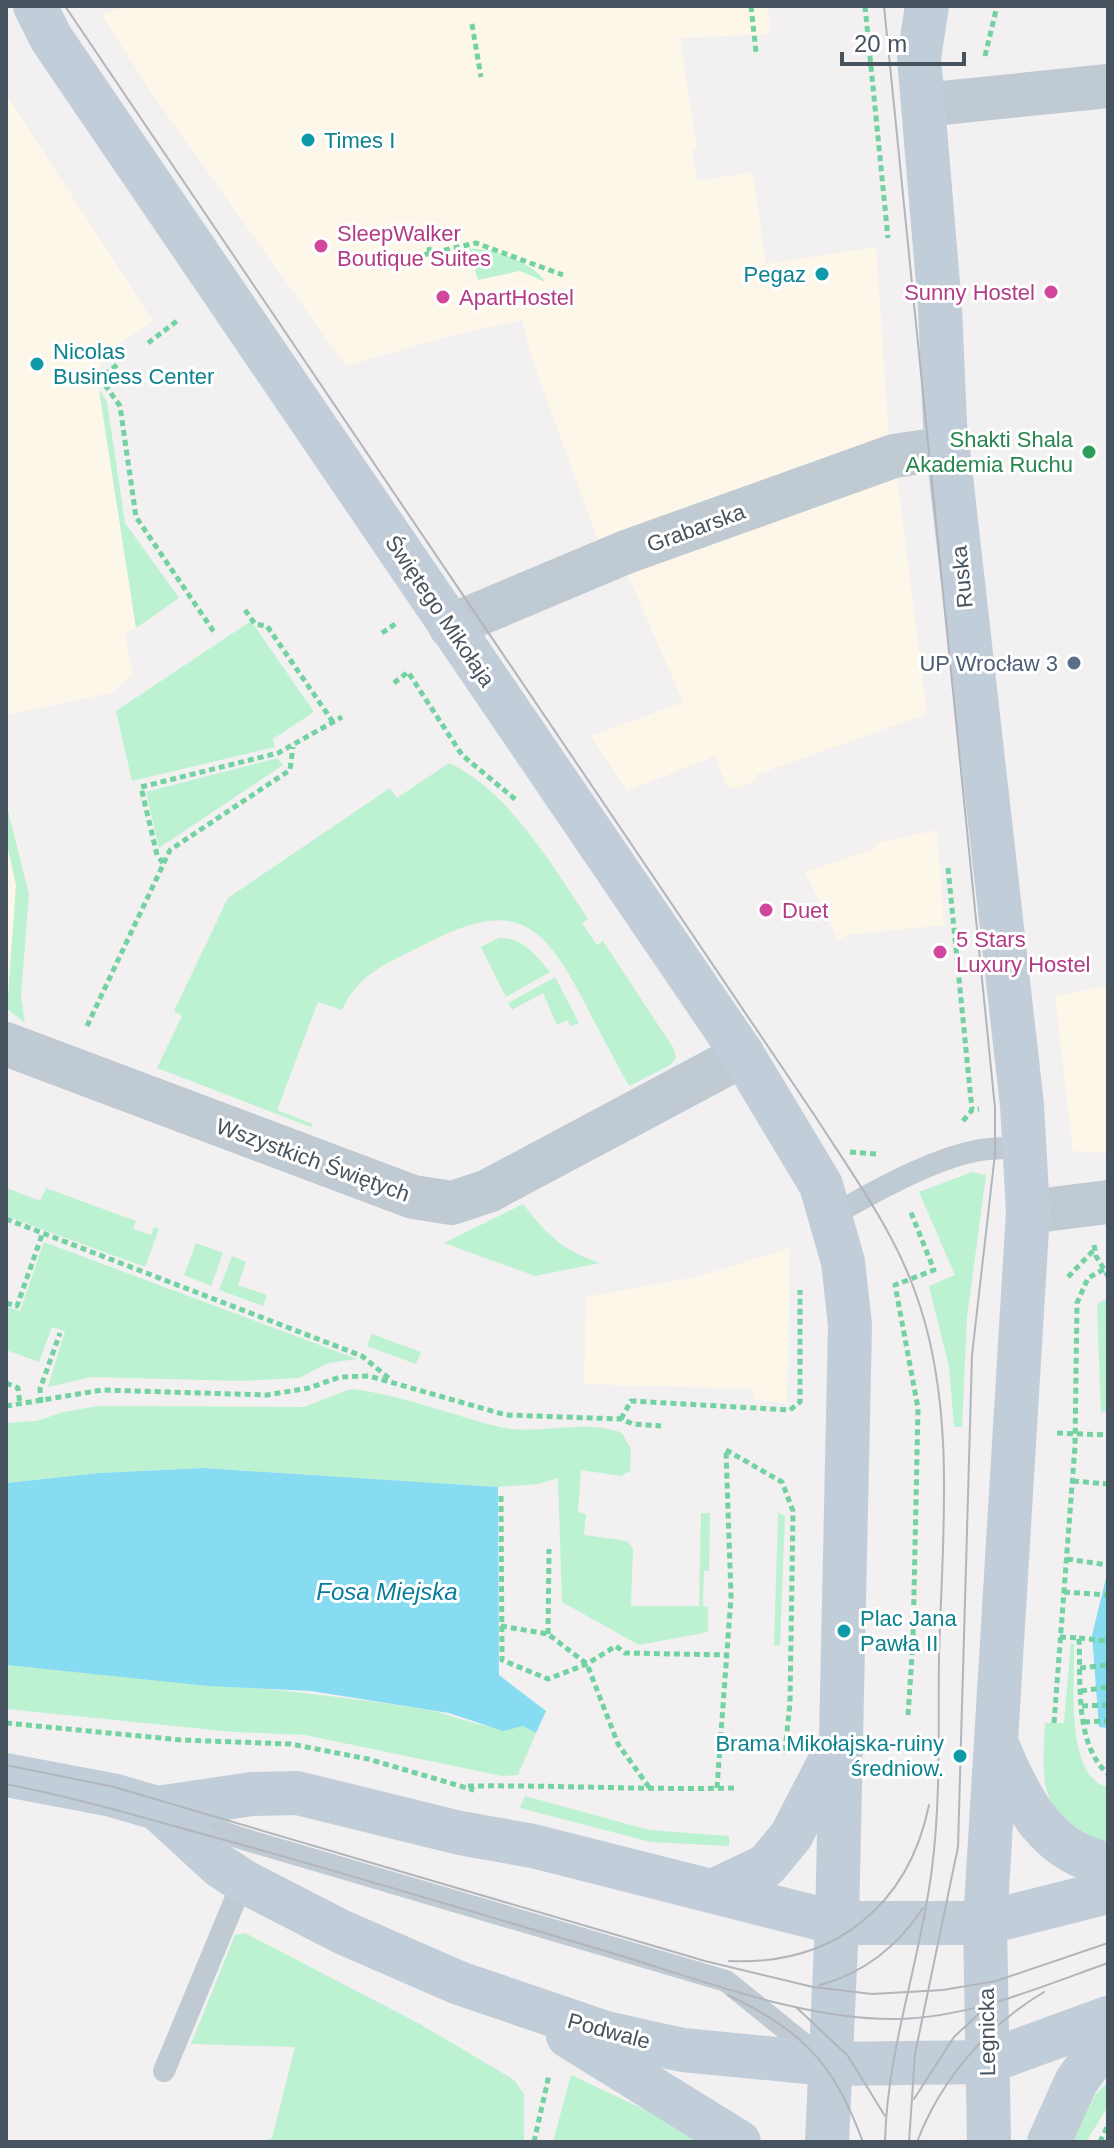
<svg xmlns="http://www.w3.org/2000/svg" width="1114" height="2148" viewBox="0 0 1114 2148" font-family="Arial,sans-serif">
<rect width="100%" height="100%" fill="#f2f0f0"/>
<!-- commercial -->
<g fill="#fdf7e9">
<polygon points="126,6 768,6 770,34 680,38 697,149 692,151 697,181 753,172 766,264 876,247 889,437 598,540 533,362 522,320 446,337 346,366 152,94 102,15"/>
<polygon points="6,94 153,321 108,351 93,383 99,390 136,628 125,634 133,674 111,693 6,715"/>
<polygon points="897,477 927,714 756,775 757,780 737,788 727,786 715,756 627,791 591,736 683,702 627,573"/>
<polygon points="6,796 29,894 21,997 25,1023 6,1009"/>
<polygon points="937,830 944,925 847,935 838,940 805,872 876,848 876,843"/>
<polygon points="1108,986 1108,1153 1073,1151 1055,996"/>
<polygon points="790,1248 787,1404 753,1399 753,1389 584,1384 586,1297 696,1277"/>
</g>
<!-- green -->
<g fill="#bcf2d1">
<path d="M469,249C489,246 536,264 545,282L520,271L478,280Z"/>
<polygon points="99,390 107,402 125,523 179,598 136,628"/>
<polygon points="251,621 314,712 273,739 275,747 132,781 116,711"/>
<polygon points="277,758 283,765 159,848 146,792"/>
<path d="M449,763C507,789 554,867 588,919L582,923L597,945L603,941L674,1049L676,1058L670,1065L629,1086C612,1055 596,1025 580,994C538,914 507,902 425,944C390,962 358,973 342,1010L318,1002L277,1110L313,1124L311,1127L157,1068L182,1016L174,1011L228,898L390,788L397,798Z"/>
<polygon points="6,802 29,894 21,997 25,1023 7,1009 16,885 6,840"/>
<path d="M499,938C523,938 536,955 550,972L506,997L481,947Z"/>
<polygon points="555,977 579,1023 571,1026 567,1020 557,1025 543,993 512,1010 508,1003"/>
<polygon points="972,1172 986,1175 967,1318 962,1427 954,1427 949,1367 929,1286 955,1275 919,1192"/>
<polygon points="6,1184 9,1189 40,1201 46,1188 136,1221 133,1229 151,1235 154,1227 159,1229 145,1267 6,1216"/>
<path d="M523,1204C548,1236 562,1250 600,1263L535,1276L444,1243Z"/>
<polygon points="44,1242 357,1359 328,1363 299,1378 242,1381 91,1377 48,1387 65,1331 52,1327 39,1362 6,1350 6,1307 20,1311"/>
<polygon points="196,1243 223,1253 211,1286 184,1275"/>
<polygon points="232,1256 246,1262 238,1285 267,1295 263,1306 219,1290"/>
<polygon points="1108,1298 1108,1410 1101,1413 1097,1304"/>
<polygon points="372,1334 421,1352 416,1364 367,1346"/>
<path d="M351,1389C403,1395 450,1415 500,1427C538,1436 584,1418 622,1433L631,1449L630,1471L621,1476L581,1470L578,1512L586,1514L584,1535L627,1541L633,1548L631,1606H699L701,1513H710L709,1571H704L703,1606L708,1607V1632L639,1645L562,1602L558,1478L538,1484L498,1487L203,1468L99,1473L6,1483V1423L37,1421L63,1412L98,1406L304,1407Z"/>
<polygon points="778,1513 785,1516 780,1645 774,1646"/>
<path d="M1071,1643L1074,1644C1075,1678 1064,1778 1108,1787V1847C1041,1808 1041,1799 1045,1723H1064Z"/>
<path d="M6,1665C145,1680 285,1687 423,1709C456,1714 490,1735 523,1726L536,1733L518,1775L502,1776L305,1735L234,1732L6,1709Z"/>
<polygon points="525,1796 649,1830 729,1836 729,1846 651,1842 520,1808"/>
<polygon points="245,1933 420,2024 514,2080 524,2094 524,2142 261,2142 272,2138 295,2047 191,2044 235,1935"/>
<polygon points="571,2075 688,2130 705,2142 553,2142"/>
<polygon points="1108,2082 1108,2106 1086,2142 1072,2142 1095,2095"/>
</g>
<!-- water -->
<g fill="#87dcf1">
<polygon points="203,1468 498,1487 499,1675 546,1711 536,1733 523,1726 503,1731 449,1713 311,1691 209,1686 6,1665 6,1483 99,1473"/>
<polygon points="1108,1570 1108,1755 1108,1728 1099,1727 1092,1635"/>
</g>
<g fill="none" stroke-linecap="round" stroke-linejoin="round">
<!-- path -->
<g stroke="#72d2a2" stroke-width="5" stroke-dasharray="6 4" stroke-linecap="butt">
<polyline points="751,6 756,52"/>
<polyline points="865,6 888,238"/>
<polyline points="472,24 481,77"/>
<polyline points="985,56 997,6"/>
<polyline points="430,253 426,234 433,232"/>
<polyline points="405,259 476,243 563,275"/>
<polyline points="148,343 177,321"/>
<polyline points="117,365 100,378 120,406 136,517 214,632"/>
<polyline points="245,610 255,624 267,626 333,722"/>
<polyline points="382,633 398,622"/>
<polyline points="394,683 408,672 462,755 516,800"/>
<polyline points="163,863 157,855 141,787 278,753 342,717"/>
<polyline points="948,868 972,1110"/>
<polyline points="87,1026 170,850 290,770 293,747"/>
<polyline points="963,1121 972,1110 979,1109"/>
<polyline points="850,1152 876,1154"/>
<polyline points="6,1219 362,1356 391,1380"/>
<polyline points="1094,1245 1096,1256 1108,1276"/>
<polyline points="1068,1277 1094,1250"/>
<polyline points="6,1303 17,1306 43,1232"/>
<polyline points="6,1383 18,1388 20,1405"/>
<polyline points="41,1403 40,1389 60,1333"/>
<polyline points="6,1406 102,1390 267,1395 309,1388 340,1377 369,1376 506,1415 621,1419 633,1424 661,1426"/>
<polyline points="621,1419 631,1401 790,1410 800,1402 800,1290"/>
<polyline points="1057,1433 1108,1435"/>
<polyline points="726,1450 782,1482 793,1511 790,1703 785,1751"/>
<polyline points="1073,1481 1108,1484"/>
<polyline points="501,1496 502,1660 548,1679 587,1664 616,1646 625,1653 727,1655"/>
<polyline points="1067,1559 1108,1565"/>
<polyline points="1064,1592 1108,1595"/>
<polyline points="501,1626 548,1634 587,1664 618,1744 651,1790"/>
<polyline points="548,1634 549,1549"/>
<path d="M1060,1637L1079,1638C1081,1681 1074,1744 1108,1774"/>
<polyline points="1079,1638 1108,1641"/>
<polyline points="1080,1668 1108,1665"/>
<polyline points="1081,1691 1108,1687"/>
<polyline points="1082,1706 1108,1705"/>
<polyline points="908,1715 913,1641 918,1408 895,1285 934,1270 910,1210"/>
<polyline points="1084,1722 1108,1721"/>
<polyline points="6,1723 181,1740 291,1744 368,1759 474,1790"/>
<polyline points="1054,1723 1075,1446 1077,1303 1088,1278 1108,1267"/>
<path d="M468,1786C557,1785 645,1790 734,1788"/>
<polyline points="717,1788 731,1597 726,1450"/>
<polyline points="534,2142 549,2075"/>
<polyline points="1100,2142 1108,2125"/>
<polyline points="1106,2142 1108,2141"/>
</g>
<!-- lane -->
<g stroke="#c0cad2" stroke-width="22">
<path d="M831,1216C874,1192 931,1159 980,1150C994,1148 1010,1148 1024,1147"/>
<polyline points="185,1818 240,1838 726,1981 820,2057"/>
<polyline points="164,2071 243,1881"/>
</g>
<!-- street -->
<g stroke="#c0cad2" stroke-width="44">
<polyline points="923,105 1108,86"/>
<polyline points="450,626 626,552 894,456 948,448"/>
<polyline points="6,1044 413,1197 452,1203 488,1191 743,1055"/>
<polyline points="1028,1212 1108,1202"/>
</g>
<!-- secondary -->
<g stroke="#c2cdda" stroke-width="44">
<polyline points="35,6 51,38 743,1055 821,1185 843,1262 850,1325 837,1923 827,2142"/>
<polyline points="927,6 919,58 940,307 945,424 1022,1105 1028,1212 985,1923 989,2142"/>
<path d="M999,1749C1020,1800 1048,1854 1108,1864"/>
<polyline points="6,1775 112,1795 157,1808 252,1794 297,1793 460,1833 533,1846 837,1923 985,1923 1108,1892"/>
<polyline points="157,1808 220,1866 243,1881 342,1932 459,1983 606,2033 645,2042 683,2050 828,2064 987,2062 1108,2018"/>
<polyline points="713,1891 766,1866 791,1836 835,1751"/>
<polyline points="568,2036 739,2142"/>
<polyline points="1049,2142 1076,2082 1108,2037"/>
</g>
<!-- tram -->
<g stroke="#b2b5bb" stroke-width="2">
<path d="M65,6L815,1116C854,1177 898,1236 920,1306C956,1417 942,1541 939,1656C938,1726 941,1798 932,1868C921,1960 887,2048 885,2142"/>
<polyline points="884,6 995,1108 995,1154 972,1355 958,1847 915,2054 909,2142"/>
<polyline points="6,1765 114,1787 705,1961 813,1987 872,1994 943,1990 996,1981 1108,1943"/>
<path d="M6,1784C72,1797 135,1815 199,1833C335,1870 470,1911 605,1951C697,1978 803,2021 899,2019C972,2017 1040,1987 1108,1963"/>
<path d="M729,1961C833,1966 908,1907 929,1805"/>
<path d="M820,1985C864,1973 898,1946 923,1908"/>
<path d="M728,1995C804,2032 833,2062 863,2142"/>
<polyline points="797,2008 848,2056 885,2116"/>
<polyline points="914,2099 954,2037 985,2008"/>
<path d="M917,2142C941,2079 987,2026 1044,1992"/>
</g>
</g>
<!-- markers -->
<g fill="#0f9aa8" stroke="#fff" stroke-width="3">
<circle cx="308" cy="140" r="8"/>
<circle cx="822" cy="274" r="8"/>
<circle cx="37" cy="364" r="8"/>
<circle cx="844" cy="1631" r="8"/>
<circle cx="960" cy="1756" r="8"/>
</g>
<g fill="#d1479c" stroke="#fff" stroke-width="3">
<circle cx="321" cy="246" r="8"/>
<circle cx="1051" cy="292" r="8"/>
<circle cx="443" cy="297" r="8"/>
<circle cx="766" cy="910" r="8"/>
<circle cx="940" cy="952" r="8"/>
</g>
<circle fill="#2e9e5b" stroke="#fff" stroke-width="3" cx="1089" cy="452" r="8"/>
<circle fill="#5c6f8a" stroke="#fff" stroke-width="3" cx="1074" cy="663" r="8"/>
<g text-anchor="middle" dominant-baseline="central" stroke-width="6" stroke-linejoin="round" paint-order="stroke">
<!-- culture labels -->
<g font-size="22" fill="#0d838f" stroke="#fff" text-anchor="start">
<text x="324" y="140">Times I</text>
<text x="806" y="274" text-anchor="end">Pegaz</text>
<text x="53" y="351">Nicolas<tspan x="53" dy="25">Business Center</tspan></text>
<text x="860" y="1618">Plac Jana<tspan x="860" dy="25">Pawła II</tspan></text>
<text x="944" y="1743" text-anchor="end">Brama Mikołajska-ruiny<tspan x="944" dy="25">średniow.</tspan></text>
</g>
<!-- hotel labels -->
<g font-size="22" fill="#b23c85" stroke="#fff" text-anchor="start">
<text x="337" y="233">SleepWalker<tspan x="337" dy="25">Boutique Suites</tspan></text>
<text x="1035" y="292" text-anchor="end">Sunny Hostel</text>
<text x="459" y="297">ApartHostel</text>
<text x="782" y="910">Duet</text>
<text x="956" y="939">5 Stars<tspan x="956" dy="25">Luxury Hostel</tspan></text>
</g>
<!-- leisure labels -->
<g font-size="22" fill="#27864d" stroke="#fff" text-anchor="end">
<text x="1073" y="439">Shakti Shala<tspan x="1073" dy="25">Akademia Ruchu</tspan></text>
</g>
<!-- street labels -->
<g font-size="22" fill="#47535e" stroke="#fff">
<text transform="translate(696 528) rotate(-20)">Grabarska</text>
<text transform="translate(962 577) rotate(-96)">Ruska</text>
<text transform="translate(440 611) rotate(56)">Świętego Mikołaja</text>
<text transform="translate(313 1160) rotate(20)">Wszystkich Świętych</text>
<text transform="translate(609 2031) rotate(15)">Podwale</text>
<text transform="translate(987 2032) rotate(-91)">Legnicka</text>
</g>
<!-- service labels -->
<g font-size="22" fill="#4e5e75" stroke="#fff" text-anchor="end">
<text x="1058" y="663">UP Wrocław 3</text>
</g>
<!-- water labels -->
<g font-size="24" font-style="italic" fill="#067d9c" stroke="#fff">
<text x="387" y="1591">Fosa Miejska</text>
</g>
</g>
<!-- border -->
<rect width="1114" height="2148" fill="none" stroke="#47535e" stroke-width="16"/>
<!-- scale -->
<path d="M842 52v12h122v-12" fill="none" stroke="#47535e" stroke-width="4"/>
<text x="854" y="52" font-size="24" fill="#47535e" stroke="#ffffff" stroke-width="6" paint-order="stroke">20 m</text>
</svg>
